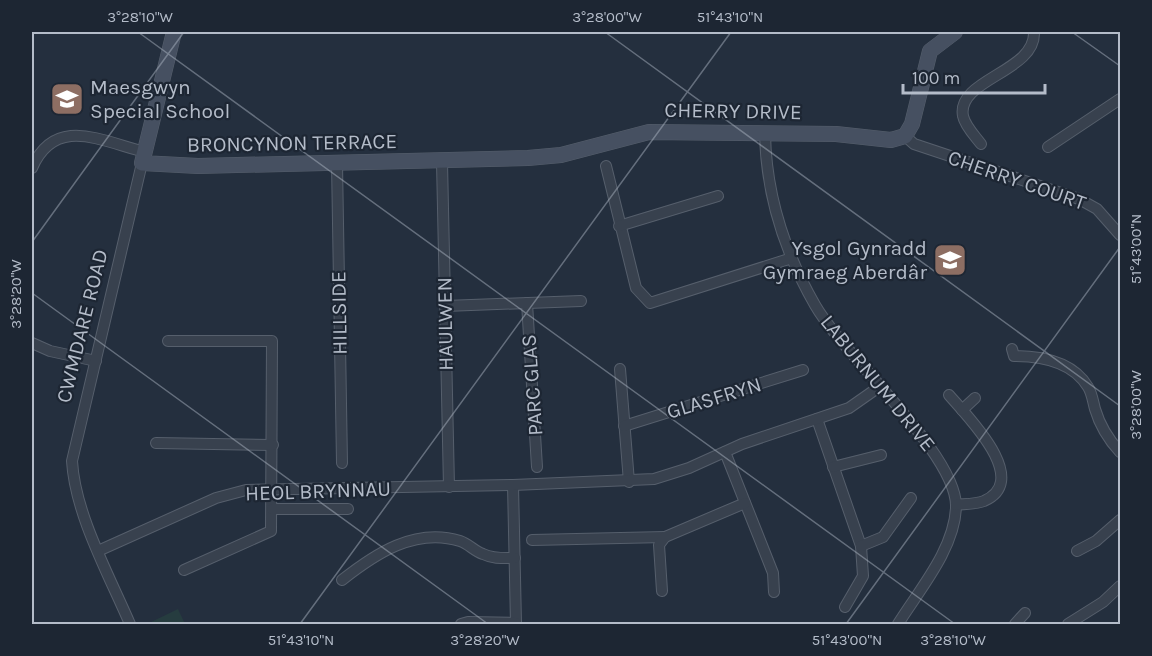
<svg xmlns="http://www.w3.org/2000/svg" width="1152" height="656" viewBox="0 0 1152 656" font-family="Karla,sans-serif">
<rect width="100%" height="100%" fill="#242f3e"/>
<!-- green -->
<polygon fill="#263c3f" points="178,609 185,624 147,624"/>
<g fill="none" stroke-linecap="round" stroke-linejoin="round">
<defs>
<g id="street">
<path d="M765,133C766,195 784,251 815,305C844,356 959,456 956,508C954,550 919,590 898,624"/>
<polyline points="905,136 914,144 1079,199 1097,209 1120,235"/>
<path d="M981,144C975,136 965,126 963,116C956,79 1036,72 1034,32"/>
<polyline points="1048,147 1120,99"/>
<polyline points="442,162 449,487"/>
<polyline points="337,163 342,463"/>
<polyline points="606,166 636,288 650,303 792,258"/>
<path d="M32,168C55,115 101,141 145,152"/>
<polyline points="619,226 718,196"/>
<polyline points="527,303 537,467"/>
<polyline points="445,306 581,301"/>
<polyline points="168,341 272,341 271,531 184,570"/>
<polyline points="32,343 50,351 96,361"/>
<path d="M1012,349L1014,356C1041,356 1073,362 1088,387C1092,393 1093,402 1095,409C1100,426 1108,439 1120,452"/>
<polyline points="620,369 629,482"/>
<path d="M949,395C967,416 1032,480 984,501C976,504 965,504 956,505"/>
<polyline points="962,410 975,398"/>
<polyline points="817,419 861,546 863,576 845,607"/>
<polyline points="624,426 803,370"/>
<polyline points="156,443 273,445"/>
<polyline points="725,452 773,573 774,592"/>
<polyline points="833,467 881,455"/>
<polyline points="513,485 516,624"/>
<polyline points="272,509 348,509"/>
<polyline points="532,540 665,537"/>
<polyline points="861,546 883,537 911,498"/>
<polyline points="98,551 216,498 246,490 513,485 654,479 689,468 742,444 849,408 879,387"/>
<polyline points="1077,551 1096,541 1120,520"/>
<path d="M342,580C375,554 415,527 460,541C469,544 474,551 483,554C493,559 504,558 515,558"/>
<polyline points="662,591 659,545 665,537 745,503"/>
<path d="M130,624C109,575 75,514 72,461L142,163"/>
<polyline points="461,624 468,622 516,623"/>
<polyline points="1015,624 1025,613"/>
<polyline points="1068,624 1103,602 1120,586"/>
</g>
<polyline id="secondary" points="174,32 142,163 198,166 528,158 561,155 649,132 836,134 891,140 905,136 912,124 930,51 955,32"/>
</defs>
<!-- street casing -->
<use href="#street" stroke="#565f6c" stroke-width="12"/>
<!-- secondary casing -->
<use href="#secondary" stroke="#565f6c" stroke-width="16"/>
<!-- street -->
<use href="#street" stroke="#38414e" stroke-width="10"/>
<!-- secondary -->
<use href="#secondary" stroke="#465061" stroke-width="15"/>
</g>
<!-- ticks -->
<path fill="none" stroke="#b4bcc9" stroke-width="1.5" stroke-opacity="0.45" d="M138,32L955,624M605,32L1120,406M1072,32L1120,66M32,242L184,32M32,293L488,624M300,624L731,32M846,624L1120,247"/>
<!-- icons -->
<defs>
<symbol id="school-square" viewBox="-11 -11 22 22"><rect x="-9" y="-9" width="18" height="18" rx="4" fill="#8d6e63" stroke="#1d2633"/><path d="M0-5L7-2L0 1L-7-2ZM-4 1L0 2.5L4 1V4Q0 6-4 4Z" fill="#fff"/></symbol>
</defs>
<g fill-rule="evenodd">
<use href="#school-square" x="48" y="80" width="38" height="38"/>
<use href="#school-square" x="931" y="241" width="38" height="38"/>
</g>
<g text-anchor="middle" dominant-baseline="central" stroke-width="4.5" stroke-linejoin="round" paint-order="stroke">
<!-- poi labels -->
<g font-size="21" fill="#b4bcc9" stroke="#1d2633" text-anchor="start">
<text x="90" y="87">Maesgwyn<tspan x="90" dy="24">Special School</tspan></text>
<text x="927" y="248" text-anchor="end">Ysgol Gynradd<tspan x="927" dy="24">Gymraeg Aberdâr</tspan></text>
</g>
<!-- street labels -->
<g font-size="21" fill="#b4bcc9" stroke="#1d2633">
<text transform="translate(733 111) rotate(1)">CHERRY DRIVE</text>
<text transform="translate(292 143) rotate(-1)">BRONCYNON TERRACE</text>
<text transform="translate(1017 180) rotate(19)">CHERRY COURT</text>
<text transform="translate(339 313) rotate(-91)">HILLSIDE</text>
<text transform="translate(445 324) rotate(-91)">HAULWEN</text>
<text transform="translate(82 326) rotate(-76)">CWMDARE ROAD</text>
<text transform="translate(878 383) rotate(51)">LABURNUM DRIVE</text>
<text transform="translate(532 385) rotate(-94)">PARC GLAS</text>
<text transform="translate(714 398) rotate(-17)">GLASFRYN</text>
<text transform="translate(318 491) rotate(-2)">HEOL BRYNNAU</text>
</g>
</g>
<!-- border -->
<rect width="1152" height="656" fill="none" stroke="#1d2633" stroke-width="66"/>
<!-- scale -->
<path d="M903 84v9h142v-9" fill="none" stroke="#b4bcc9" stroke-width="3"/>
<text x="912" y="84" font-size="18" fill="#b4bcc9" stroke="#1d2633" stroke-width="4.5" paint-order="stroke">100 m</text>
<rect x="33" y="33" width="1086" height="590" fill="none" stroke="#b4bcc9" stroke-width="2"/>
<g font-size="15" text-anchor="middle" fill="#b4bcc9">
<text x="140" y="22">3°28'10"W</text>
<text x="607" y="22">3°28'00"W</text>
<text x="730" y="22">51°43'10"N</text>
<text transform="translate(1136 249) rotate(-90)" y="5">51°43'00"N</text>
<text transform="translate(16 294) rotate(-90)" y="5">3°28'20"W</text>
<text transform="translate(1136 405) rotate(-90)" y="5">3°28'00"W</text>
<text x="301" y="645">51°43'10"N</text>
<text x="485" y="645">3°28'20"W</text>
<text x="847" y="645">51°43'00"N</text>
<text x="953" y="645">3°28'10"W</text>
</g>
</svg>
